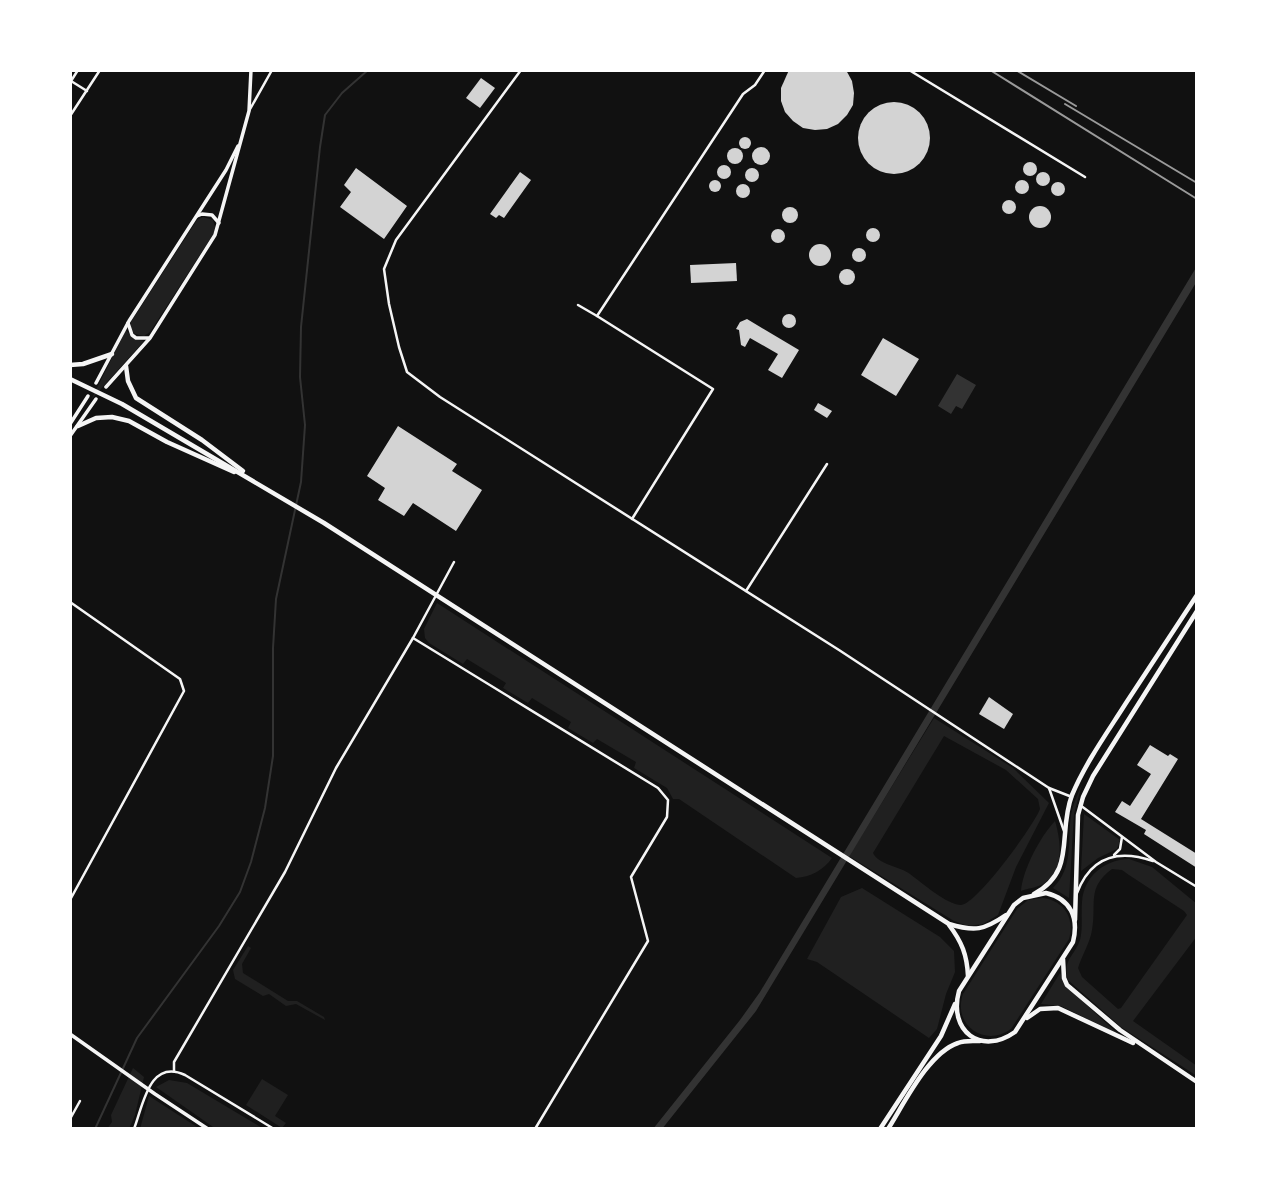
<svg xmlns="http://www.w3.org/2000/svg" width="1267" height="1199" viewBox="0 0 1267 1199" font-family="Georgia,serif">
<rect width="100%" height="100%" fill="#111"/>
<!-- green -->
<g fill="#202020" fill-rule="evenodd">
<polygon points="203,217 213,220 215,227 214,233 150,332 144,336 135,334 131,329 131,322 197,220"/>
<polygon points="126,330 134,339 144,341 91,400"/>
<path d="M437,603L832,858C824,870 810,877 796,878L679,799H673L667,788L634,768L636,762L597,739L593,743L568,728L571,722L532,698L528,703L503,688L506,683L467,659L463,664L429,643L425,638L424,629Z"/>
<path d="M934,718L1013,768L1049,803L1016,867L998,915L983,924L968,926L954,921L849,856ZM944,736L1006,770L1038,799L1040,809C1034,825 977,904 961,905C947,905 921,882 910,874C899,866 879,865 873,853Z"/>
<path d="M1082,784L1074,814L1069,898L1053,888C1074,867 1067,842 1071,815C1073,804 1078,794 1082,784Z"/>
<polygon points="1084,814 1120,840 1117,849 1098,858 1081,871"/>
<path d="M1055,821C1061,841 1065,871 1043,884C1036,888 1028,888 1021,891C1023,869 1040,837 1055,821Z"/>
<path d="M1129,859L1152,867L1197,904V936L1133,1021L1197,1066V1076L1121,1027L1068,980C1062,960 1074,957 1080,940C1083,928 1081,915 1082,902C1084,876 1104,860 1129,859ZM1112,869L1122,870L1129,875L1184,911L1187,915L1121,1008L1118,1009L1082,977L1078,968C1082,955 1090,943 1092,930C1097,904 1086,888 1112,869Z"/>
<polygon points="862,888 940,937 954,951 955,972 946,994 937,1029 929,1038 817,962 807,959 841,897"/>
<path d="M1043,898C1064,901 1075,918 1069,939L1011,1029C985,1048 952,1025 963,994L1017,909L1028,900Z"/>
<polygon points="248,946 251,948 242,964 243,973 288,1001 297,1001 324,1017 325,1020 296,1004 286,1006 269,994 263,996 235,979 233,970"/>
<polygon points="1060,973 1067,987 1118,1034 1061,1006 1041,1004"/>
<polygon points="133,1068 144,1077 135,1115 129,1129 107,1129 112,1122 111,1115"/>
<polygon points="262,1079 288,1095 275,1116 286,1123 282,1128 246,1105"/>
<polygon points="169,1080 187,1083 264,1129 216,1129 156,1087"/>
<polygon points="149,1096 200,1129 140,1129"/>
</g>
<!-- water -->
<g fill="#333">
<polygon points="1197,266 1197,281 756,1011 662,1129 653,1129 740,1020 760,992"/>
<polygon points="957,374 976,385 962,409 956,406 951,414 938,406"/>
</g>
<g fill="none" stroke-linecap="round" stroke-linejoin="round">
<!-- stream -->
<polyline stroke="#333" stroke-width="2" points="95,1129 137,1038 219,926 240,892 251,862 265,808 273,756 273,648 276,599 301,482 305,425 300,377 301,327 320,147 325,115 342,93 368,70"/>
</g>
<!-- building -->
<g fill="#d3d3d3">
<polygon points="789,70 846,70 852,81 854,93 853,105 847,115 838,124 827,129 815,130 803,128 793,121 785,112 781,101 781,88"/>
<polygon points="481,78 495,88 480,108 466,98"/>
<circle cx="894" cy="138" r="36"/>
<circle cx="745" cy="143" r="6"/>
<circle cx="761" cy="156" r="9"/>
<circle cx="735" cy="156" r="8"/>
<circle cx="1030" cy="169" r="7"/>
<circle cx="724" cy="172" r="7"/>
<circle cx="752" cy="175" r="7"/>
<polygon points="356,168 407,206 384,239 340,207 351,192 344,185"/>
<polygon points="520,172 531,180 504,218 499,215 496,218 490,214"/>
<circle cx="1043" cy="179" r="7"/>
<circle cx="715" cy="186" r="6"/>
<circle cx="1022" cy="187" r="7"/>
<circle cx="1058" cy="189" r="7"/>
<circle cx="743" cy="191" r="7"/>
<circle cx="1009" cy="207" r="7"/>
<circle cx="1040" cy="217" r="11"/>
<circle cx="790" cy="215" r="8"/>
<circle cx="873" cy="235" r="7"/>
<circle cx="778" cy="236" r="7"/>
<circle cx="820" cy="255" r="11"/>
<circle cx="859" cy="255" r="7"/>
<polygon points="736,263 737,281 691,283 690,265"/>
<circle cx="847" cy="277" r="8"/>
<circle cx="789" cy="321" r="7"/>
<polygon points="747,319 799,350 782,378 768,370 778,354 750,338 745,347 741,345 739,330 736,329 740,322"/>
<polygon points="883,338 919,359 896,396 861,375"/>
<polygon points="818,403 832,411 827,418 814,410"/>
<polygon points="398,426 457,464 452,471 482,490 456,531 413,503 404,516 378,500 385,488 367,476"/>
<polygon points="989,697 1013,714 1004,729 979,714"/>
<polygon points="1150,745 1168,756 1170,754 1178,759 1141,819 1197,854 1197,868 1144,834 1146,830 1115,812 1122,801 1130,806 1151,774 1137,765"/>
</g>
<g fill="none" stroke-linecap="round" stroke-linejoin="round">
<!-- minor -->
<g stroke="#f5f5f5" stroke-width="2.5">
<polyline points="78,70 71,81 87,91"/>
<polyline points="521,70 396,240 384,269 389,304 399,347 407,372 440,397 839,650 1049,788 1072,797"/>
<polyline points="909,70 1085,177"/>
<polyline points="249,111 272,70"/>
<polyline points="70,116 100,70"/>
<polyline points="578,305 597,316"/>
<polyline points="632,519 713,389 597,316 743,94 755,85 765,70"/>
<polyline points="746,591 827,464"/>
<polyline points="70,602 180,679 184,691 70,900"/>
<polyline points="413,638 658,788 668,800 667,817 631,877 648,941 535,1129"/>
<polyline points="1049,788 1064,831"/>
<polyline points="1080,805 1156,862 1197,887"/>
<polyline points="1114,855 1120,849 1122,837"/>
<path d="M1077,893C1091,856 1118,849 1153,861"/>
<polyline points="174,1071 174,1062 285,872 336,768 413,638 454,562"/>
<polyline points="70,1119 80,1101"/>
<path d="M134,1129C143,1106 149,1058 185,1075L274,1129"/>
</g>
<!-- tertiary -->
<g stroke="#f5f5f5" stroke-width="3.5">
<polyline points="197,216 202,214 212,215 219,223"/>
<polyline points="128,323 132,335 136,338 149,338"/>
<polyline points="96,383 129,321 226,170 238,146"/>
<polyline points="106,387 150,338 215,235 249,111 251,70"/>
<polyline points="70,424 88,396"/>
<polyline points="70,436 96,399"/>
<polyline points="70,1034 155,1094 208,1129"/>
</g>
<!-- secondary -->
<g stroke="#f5f5f5" stroke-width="4.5">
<path d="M1034,894C1077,871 1057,834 1072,795C1086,762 1107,733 1126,703C1150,667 1173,631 1197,595"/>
<polyline points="1075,920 1078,815 1083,797 1093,776 1197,611"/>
<polyline points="880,1129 941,1036 955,1004"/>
<path d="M888,1129C904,1104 928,1053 958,1043C965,1040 973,1041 980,1041"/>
</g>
<!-- primary -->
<g stroke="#f5f5f5" stroke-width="4.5">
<path d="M1046,893C1071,899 1079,918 1073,942L1015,1032C981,1056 948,1031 959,991L1014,905L1023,898Z"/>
<polyline points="1063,959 1064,978 1067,985 1120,1030 1197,1082"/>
<polyline points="1027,1018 1040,1009 1058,1008 1133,1043"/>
</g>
<!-- trunk -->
<g stroke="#f5f5f5" stroke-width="4.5">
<polyline points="70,365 83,364 112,354"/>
<polyline points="126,366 128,381 136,398 202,440 243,471"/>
<path d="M70,379L122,404L324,523L949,924C975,932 984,930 1006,915"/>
<polyline points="78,426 96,418 112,417 129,421 167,442 234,472"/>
<path d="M949,925C962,942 967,955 968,976"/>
</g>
<!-- rail -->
<g stroke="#9a9a9a" stroke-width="2">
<polyline points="990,70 1197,199"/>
<polyline points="1016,70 1076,106"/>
<polyline points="1065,104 1197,183"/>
</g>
</g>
<!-- border -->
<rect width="1267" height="1199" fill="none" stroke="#ffffff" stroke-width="144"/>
</svg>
